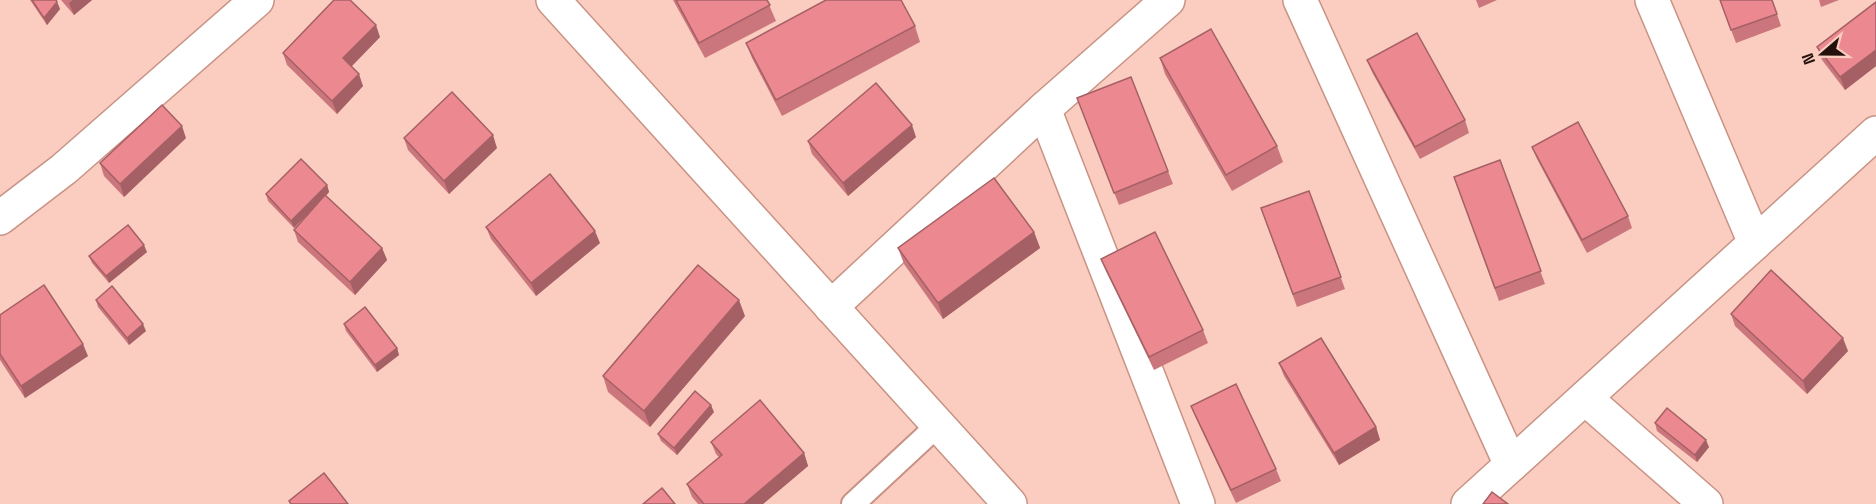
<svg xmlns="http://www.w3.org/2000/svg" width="1876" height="504" viewBox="0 0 1876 504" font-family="'Space Grotesk',sans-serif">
<rect width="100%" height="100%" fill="#facdc0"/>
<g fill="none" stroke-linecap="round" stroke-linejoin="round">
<defs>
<polyline id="lane" points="853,504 938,425"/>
<g id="street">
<polyline points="1300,0 1511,465"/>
<polyline points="1652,0 1755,243"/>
<polyline points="1044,109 1198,504"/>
<polyline points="0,218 64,169 257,0"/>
<polyline points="831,307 1044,109 1168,0"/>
<polyline points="1585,398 1706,504"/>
<polyline points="1468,504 1876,133"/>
</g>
<polyline id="highway" points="553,0 1010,504"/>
</defs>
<!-- lane casing -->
<use href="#lane" stroke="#c89384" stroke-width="26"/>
<!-- street casing -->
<use href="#street" stroke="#c89384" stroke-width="36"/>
<!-- highway casing -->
<use href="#highway" stroke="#c89384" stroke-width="36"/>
<!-- lane -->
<use href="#lane" stroke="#fff" stroke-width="22"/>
<!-- street -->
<use href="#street" stroke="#fff" stroke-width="33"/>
<!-- highway -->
<use href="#highway" stroke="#fff" stroke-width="33"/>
</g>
<!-- wall -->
<g fill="#cb767c">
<polygon points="30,0 56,0 60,9 47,25"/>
<polygon points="61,0 92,0 74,15"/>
<polygon points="673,0 767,0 776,21 705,58"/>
<polygon points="1476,0 1497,0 1479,8"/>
<polygon points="1720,0 1772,0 1781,26 1736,43"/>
<polygon points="1819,0 1839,0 1821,7"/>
<polygon points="1876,2 1876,66 1845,90 1822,60 1817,47"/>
<polygon points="915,26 920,42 782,116 752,58 746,43"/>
<polygon points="380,37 351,67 363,86 337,114 287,65 283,53"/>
<polygon points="1160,58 1277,146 1283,162 1232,191 1165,74"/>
<polygon points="1367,60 1465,120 1469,133 1420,159 1372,72"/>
<polygon points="1082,111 1168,171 1173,184 1119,205"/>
<polygon points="916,137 848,196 812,154 808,141"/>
<polygon points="186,138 124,197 104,176 100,163"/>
<polygon points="404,138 497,148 449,194 408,150"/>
<polygon points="1532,147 1628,216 1632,228 1587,253 1537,159"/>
<polygon points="1500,160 1545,284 1499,301 1454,177"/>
<polygon points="327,185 329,192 326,196 382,248 387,260 355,295 298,242 294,230 307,214 294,228 268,201 266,194"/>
<polygon points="1309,191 1345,289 1297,307 1261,208"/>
<polygon points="486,227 600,243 536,296 491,239"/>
<polygon points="1034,232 1040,248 943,319 904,264 898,248"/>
<polygon points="147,252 109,283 92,263 89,256"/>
<polygon points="1101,259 1203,330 1208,343 1154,370 1106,271"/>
<polygon points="96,300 146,331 129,345 98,307"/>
<polygon points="1731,314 1848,351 1807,394 1735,326"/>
<polygon points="0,315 88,356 25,398 0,360"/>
<polygon points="745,316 650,427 608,392 603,376"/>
<polygon points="344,324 397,348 399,355 377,372 346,331"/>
<polygon points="1279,363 1376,427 1380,440 1339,465 1284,376"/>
<polygon points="1191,406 1276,469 1281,481 1236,503 1196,418"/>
<polygon points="714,412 677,455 661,441 658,434"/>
<polygon points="1655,423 1709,447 1697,462 1657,431"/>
<polygon points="711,442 804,453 808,466 763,504 698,504 692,497 687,484 719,457 716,454"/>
</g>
<!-- shaded-wall -->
<g fill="#a56065">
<polygon points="73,0 92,0 74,15 69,3"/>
<polygon points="57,2 60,9 47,25 44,18"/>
<polygon points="376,25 380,37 347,71 343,58"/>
<polygon points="1876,50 1876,66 1845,90 1840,77"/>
<polygon points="359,74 363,86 337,114 332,101"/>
<polygon points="912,125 916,137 848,196 843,183"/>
<polygon points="182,126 186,138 124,197 120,184"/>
<polygon points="493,135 497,148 449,194 444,181"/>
<polygon points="327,185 329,192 294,228 291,221"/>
<polygon points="595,231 600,243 536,296 531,283"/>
<polygon points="1034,232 1040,248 943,319 938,303"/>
<polygon points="144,245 147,252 109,283 106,276"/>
<polygon points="382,248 387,260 355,295 350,282"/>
<polygon points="739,300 745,316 650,427 644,411"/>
<polygon points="143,324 146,331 129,345 127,338"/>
<polygon points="1843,338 1848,351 1807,394 1803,381"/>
<polygon points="83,344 88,356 25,398 21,386"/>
<polygon points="397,348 399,355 377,372 375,365"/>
<polygon points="711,405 714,412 677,455 674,448"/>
<polygon points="1376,427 1380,440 1339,465 1334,453"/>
<polygon points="1706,440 1709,447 1697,462 1695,455"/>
<polygon points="804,453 808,466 763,504 744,504"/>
</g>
<!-- building -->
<g fill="#ec8990" stroke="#a56065" stroke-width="1.5">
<polygon points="32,0 56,0 57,2 44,18"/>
<polygon points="334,0 350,0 376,25 343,58 359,74 332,101 283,53"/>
<polygon points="676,0 767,0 770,5 699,43"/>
<polygon points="826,0 901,0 915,26 776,100 746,43"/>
<polygon points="1720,0 1772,0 1777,14 1731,30"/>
<polygon points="1876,2 1876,50 1840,77 1817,47"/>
<polygon points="1211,29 1277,146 1226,175 1160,58"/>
<polygon points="1417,33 1465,120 1415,147 1367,60"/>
<polygon points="1131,77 1168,171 1114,193 1077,98"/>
<polygon points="876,83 912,125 843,183 808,141"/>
<polygon points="452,92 493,135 444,181 404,138"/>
<polygon points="162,105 182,126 120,184 100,163"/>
<polygon points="1578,122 1628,216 1582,240 1532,147"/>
<polygon points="301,159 327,185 291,221 266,194"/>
<polygon points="1500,160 1541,271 1495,288 1454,177"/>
<polygon points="550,174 595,231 531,283 486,227"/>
<polygon points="994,178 1034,232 938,303 898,248"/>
<polygon points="1309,191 1341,277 1293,294 1261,208"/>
<polygon points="325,195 382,248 350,282 294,230"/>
<polygon points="128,225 144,245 106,276 89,256"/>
<polygon points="1155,232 1203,330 1149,357 1101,259"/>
<polygon points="698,265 739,300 644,411 603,376"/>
<polygon points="1771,270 1843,338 1803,381 1731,314"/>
<polygon points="44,285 83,344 21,386 0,354 0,315"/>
<polygon points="112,286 143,324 127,338 96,300"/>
<polygon points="365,307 397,348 375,365 344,324"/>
<polygon points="1321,338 1376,427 1334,453 1279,363"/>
<polygon points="1236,384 1276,469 1231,490 1191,406"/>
<polygon points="695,391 711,405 674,448 658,434"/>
<polygon points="760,400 804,453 744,504 704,504 687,484 722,455 711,442"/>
<polygon points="1667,408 1706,440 1695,455 1655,423"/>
<polygon points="324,473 348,504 291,504 289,501"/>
<polygon points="662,488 675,504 643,504"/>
<polygon points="1492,492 1508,504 1483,504"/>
</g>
<!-- north arrow -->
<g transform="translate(1822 54) rotate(250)" stroke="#facdc0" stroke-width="4.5" paint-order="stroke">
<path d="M0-4.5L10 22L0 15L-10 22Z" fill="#24110c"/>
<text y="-9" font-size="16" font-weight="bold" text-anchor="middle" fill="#24110c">N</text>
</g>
</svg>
